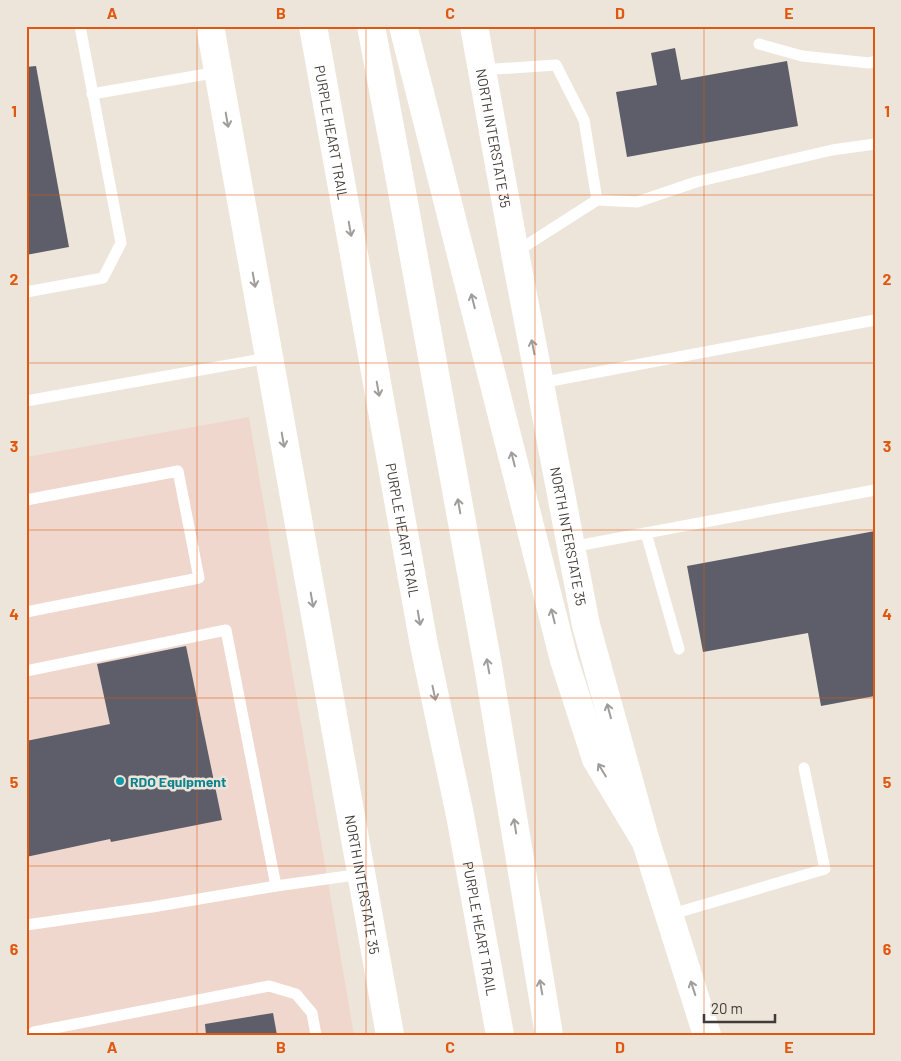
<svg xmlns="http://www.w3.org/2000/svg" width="901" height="1061" viewBox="0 0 901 1061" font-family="Barlow,sans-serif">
<rect width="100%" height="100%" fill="#eee5da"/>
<!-- industrial -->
<polygon fill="#efd7ce" points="249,417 354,1035 26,1035 26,457"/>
<!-- building -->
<g fill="#5d5e69">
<polygon points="675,48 681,80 787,61 798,126 627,157 616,92 657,85 651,53"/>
<polygon points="36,66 69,247 26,255 26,67"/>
<polygon points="875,531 875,696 821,706 808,633 703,652 687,566"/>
<polygon points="186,646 222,820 111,842 110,839 26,857 26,741 110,724 97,664"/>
<polygon points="273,1013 277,1035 206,1035 205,1024"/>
</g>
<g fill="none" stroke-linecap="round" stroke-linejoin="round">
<!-- service -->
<g stroke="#fff" stroke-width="11">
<polyline points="759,44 802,56 869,63 875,61"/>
<polyline points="482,70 556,65 584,120 597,200 637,202 696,182 832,150 875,144"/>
<polyline points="92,94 218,72"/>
<polyline points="516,252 597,200"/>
<polyline points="26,292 103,278 121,243 80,26"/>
<polyline points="540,383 875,320"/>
<polyline points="26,401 268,358"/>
<polyline points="26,500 178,471 199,578 26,612"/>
<polyline points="646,533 679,649"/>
<polyline points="571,547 875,490"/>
<polyline points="26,671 226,630 276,886"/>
<polyline points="669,915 825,869 804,768"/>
<polyline points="26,925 152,907 276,886 362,874"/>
<polyline points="31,1035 34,1032 269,986 296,994 312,1013 316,1035"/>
</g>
<!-- secondary -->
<g stroke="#fff" stroke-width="28">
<path id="s1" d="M210,26L390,1035"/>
<path id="s2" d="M474,26L515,253L586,625L646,842L707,1035"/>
</g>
<!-- motorway -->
<g stroke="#fff" stroke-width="28">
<path id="s3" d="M313,26L424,645L460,815L500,1035"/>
<polyline points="371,26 397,164 488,666 549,1035"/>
<polyline points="403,26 564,660 596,759 646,842"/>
</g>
</g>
<!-- one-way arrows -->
<defs><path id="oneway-shaft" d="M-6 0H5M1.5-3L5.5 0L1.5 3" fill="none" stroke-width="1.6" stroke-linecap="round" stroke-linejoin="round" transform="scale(1.25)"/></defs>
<g stroke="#9f9d9b">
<use href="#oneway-shaft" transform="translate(227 120) rotate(80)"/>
<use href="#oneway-shaft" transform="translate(350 229) rotate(80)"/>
<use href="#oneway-shaft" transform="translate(254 280) rotate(80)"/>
<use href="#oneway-shaft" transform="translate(473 301) rotate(-104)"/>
<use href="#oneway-shaft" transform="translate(533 347) rotate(-101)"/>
<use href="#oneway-shaft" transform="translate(378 389) rotate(80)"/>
<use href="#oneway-shaft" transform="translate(283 440) rotate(80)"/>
<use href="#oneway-shaft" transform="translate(513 459) rotate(-104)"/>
<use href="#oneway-shaft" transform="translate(459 506) rotate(-100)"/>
<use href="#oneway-shaft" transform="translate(312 600) rotate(80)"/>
<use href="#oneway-shaft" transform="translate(553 616) rotate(-104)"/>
<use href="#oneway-shaft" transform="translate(419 618) rotate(80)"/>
<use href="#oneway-shaft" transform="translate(488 666) rotate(-100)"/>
<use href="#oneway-shaft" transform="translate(434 693) rotate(78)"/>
<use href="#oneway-shaft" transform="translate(609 711) rotate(-105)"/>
<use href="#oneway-shaft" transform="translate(602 770) rotate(-121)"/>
<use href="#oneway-shaft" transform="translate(515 826) rotate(-99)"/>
<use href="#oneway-shaft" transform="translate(541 987) rotate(-100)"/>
<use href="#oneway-shaft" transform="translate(693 988) rotate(-108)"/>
</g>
<!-- grid -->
<path fill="none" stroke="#e0580e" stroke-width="1" stroke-opacity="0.55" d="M197,26V1035M366,26V1035M535,26V1035M704,26V1035M26,195H875M26,363H875M26,530H875M26,698H875M26,866H875"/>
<!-- markers -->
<circle fill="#0f9aa8" stroke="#eee5da" stroke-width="2" cx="120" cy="781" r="5"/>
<g text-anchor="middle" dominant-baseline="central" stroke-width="5" stroke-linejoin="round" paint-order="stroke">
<!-- street labels -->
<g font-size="14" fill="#3f3b37" stroke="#eee5da">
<text stroke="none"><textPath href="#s3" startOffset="108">PURPLE HEART TRAIL</textPath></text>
<text stroke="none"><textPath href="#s2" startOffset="114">NORTH INTERSTATE 35</textPath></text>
<text stroke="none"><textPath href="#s3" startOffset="512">PURPLE HEART TRAIL</textPath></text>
<text stroke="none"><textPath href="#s2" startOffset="519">NORTH INTERSTATE 35</textPath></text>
<text stroke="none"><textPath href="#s1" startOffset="872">NORTH INTERSTATE 35</textPath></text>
<text stroke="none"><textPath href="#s3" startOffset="918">PURPLE HEART TRAIL</textPath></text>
</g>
<!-- culture labels -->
<g font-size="14" font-weight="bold" fill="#0d838f" stroke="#eee5da" text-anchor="start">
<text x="130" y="781">RDO Equipment</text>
</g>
</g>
<!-- border -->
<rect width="901" height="1061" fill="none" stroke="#eee5da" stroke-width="55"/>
<!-- scale -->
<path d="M704 1014v8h71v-8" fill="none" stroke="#3f3b37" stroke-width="2.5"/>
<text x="711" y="1014" font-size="15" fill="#3f3b37" stroke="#eee5da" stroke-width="4" paint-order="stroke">20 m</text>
<rect x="28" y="28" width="846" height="1006" fill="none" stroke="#e0580e" stroke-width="2"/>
<g font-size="16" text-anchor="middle" font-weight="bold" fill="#e0580e">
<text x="112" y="19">A</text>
<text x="281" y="19">B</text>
<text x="450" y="19">C</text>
<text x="620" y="19">D</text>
<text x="789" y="19">E</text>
<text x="14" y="117">1</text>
<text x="887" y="117">1</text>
<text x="14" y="285">2</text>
<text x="887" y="285">2</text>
<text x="14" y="452">3</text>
<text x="887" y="452">3</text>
<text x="14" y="620">4</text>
<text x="887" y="620">4</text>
<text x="14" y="788">5</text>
<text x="887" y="788">5</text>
<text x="14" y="955">6</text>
<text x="887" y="955">6</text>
<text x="112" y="1053">A</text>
<text x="281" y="1053">B</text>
<text x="450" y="1053">C</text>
<text x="620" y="1053">D</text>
<text x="789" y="1053">E</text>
</g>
</svg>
